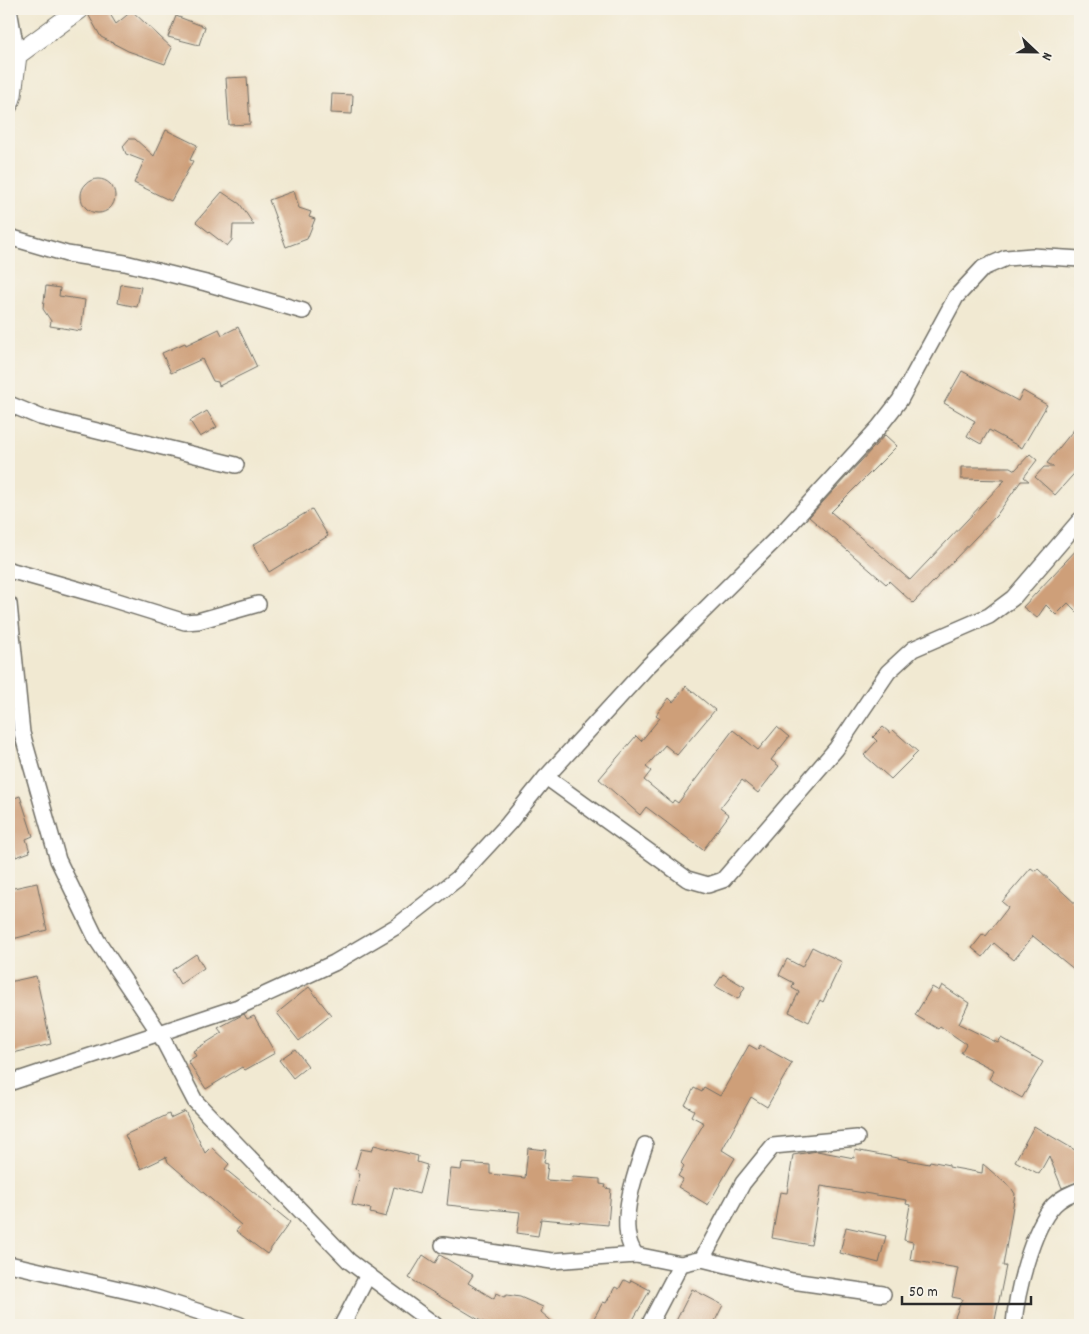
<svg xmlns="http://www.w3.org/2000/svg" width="1089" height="1334" viewBox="0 0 1089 1334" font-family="Dekko,sans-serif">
<rect width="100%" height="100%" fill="#f7f3e8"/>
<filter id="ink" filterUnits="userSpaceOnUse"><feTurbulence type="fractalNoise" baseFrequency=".02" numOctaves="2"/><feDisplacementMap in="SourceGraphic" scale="10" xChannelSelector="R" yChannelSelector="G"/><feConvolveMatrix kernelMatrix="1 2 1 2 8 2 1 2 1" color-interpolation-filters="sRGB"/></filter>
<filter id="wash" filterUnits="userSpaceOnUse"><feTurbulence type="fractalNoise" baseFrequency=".0096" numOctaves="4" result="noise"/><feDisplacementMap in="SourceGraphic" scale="20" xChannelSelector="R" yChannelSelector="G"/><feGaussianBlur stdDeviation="1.12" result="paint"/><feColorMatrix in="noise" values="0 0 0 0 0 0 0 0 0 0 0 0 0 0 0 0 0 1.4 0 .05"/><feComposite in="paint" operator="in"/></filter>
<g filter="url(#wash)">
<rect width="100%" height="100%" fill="#f1e9d2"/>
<g id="blocks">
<!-- building -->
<g fill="#ce9f79">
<polygon points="91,9 107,9 116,24 132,11 172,48 165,64 128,51 101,37 89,16"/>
<polygon points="176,16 205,27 199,45 168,37"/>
<polygon points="247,77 250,124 229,125 226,78"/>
<polygon points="332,94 353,95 352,114 331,113"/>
<polygon points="166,130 197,145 190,160 193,161 171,201 134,183 144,161 126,154 123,146 129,139 135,139 154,156"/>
<circle cx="98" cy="196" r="17"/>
<polygon points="294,191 299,208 311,212 309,217 315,219 307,239 286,247 269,200"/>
<polygon points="222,192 240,204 254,225 233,225 232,240 227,246 196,222"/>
<polygon points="121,284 141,287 137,307 118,303"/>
<polygon points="46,286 60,288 59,296 85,300 81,331 50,326 51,321 43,309"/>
<polygon points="238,327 257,367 219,386 218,382 213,381 202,359 171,373 162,353 185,343 186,345 219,329 222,335"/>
<polygon points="962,371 1018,401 1023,391 1047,405 1022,448 989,430 981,444 967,436 975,421 944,403"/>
<polygon points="207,411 217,427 200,437 190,421"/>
<polygon points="1080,422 1080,467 1055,495 1035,477 1044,467 1054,467 1047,463"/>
<polygon points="885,435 897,446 831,512 910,580 1005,480 961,479 961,467 1010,467 1015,470 1030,454 1037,460 1024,477 1029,481 1021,481 996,516 913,603 889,581 886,584 809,517"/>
<polygon points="312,509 328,536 269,572 253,545"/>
<polygon points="1080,546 1080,615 1068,603 1056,615 1046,605 1037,618 1023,607"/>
<polygon points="686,686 715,710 677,755 665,745 646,767 651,771 644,780 672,803 674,800 678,803 733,730 758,750 777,727 789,737 771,760 779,766 758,793 742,780 720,808 729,815 703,850 646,807 640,815 599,779 636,736 641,741 660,718 656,715 669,698 673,702"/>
<polygon points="883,727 890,733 893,730 918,752 891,779 864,755 877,741 873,737"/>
<polygon points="20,796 33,836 26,839 30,852 16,857 12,843 9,844 9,800"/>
<polygon points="1031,868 1035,871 1038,869 1080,908 1080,974 1033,936 1014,960 994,943 983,957 972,948 983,934 986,936 1007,909 1008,907 1002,902"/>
<polygon points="37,883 47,930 9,940 9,889"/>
<polygon points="812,947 842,962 823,1002 820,1000 809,1022 789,1012 799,992 792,988 794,983 779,975 787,959 802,967"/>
<polygon points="196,954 204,968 180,984 172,970"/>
<polygon points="723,974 745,987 738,999 715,986"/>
<polygon points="36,976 51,1044 9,1054 9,982"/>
<polygon points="942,985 969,1003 959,1024 998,1043 1001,1038 1043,1062 1022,1098 989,1079 994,1070 961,1053 966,1044 940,1026 938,1029 915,1015 932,987 939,991"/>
<polygon points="309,987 331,1015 299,1041 277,1013"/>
<polygon points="244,1014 247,1019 254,1016 275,1053 245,1070 242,1067 206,1089 188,1061 196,1056 193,1051 222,1033 218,1028"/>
<polygon points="749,1045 758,1050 760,1045 792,1063 767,1107 751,1097 722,1150 735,1158 708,1205 678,1187 683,1179 678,1176 684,1166 681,1163 704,1123 691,1116 694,1110 685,1105 694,1088 702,1092 704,1087 720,1096"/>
<polygon points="295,1049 308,1066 293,1078 279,1060"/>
<polygon points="185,1111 205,1153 211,1147 229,1164 225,1169 290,1222 267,1254 236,1231 241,1225 168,1162 166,1157 141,1169 125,1135 169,1114 170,1118"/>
<polygon points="1034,1126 1080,1153 1080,1181 1062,1188 1049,1156 1039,1174 1015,1161"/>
<polygon points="374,1145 418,1156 417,1162 427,1165 419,1194 394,1187 386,1217 370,1213 371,1209 352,1205 360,1174 358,1174 359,1170 355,1169 361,1149 372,1151"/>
<polygon points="528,1148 546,1150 544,1163 548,1164 546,1180 572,1182 573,1177 600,1179 600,1184 606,1185 605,1188 611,1189 608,1225 541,1219 538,1236 517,1233 520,1212 447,1205 451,1169 461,1170 462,1163 490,1165 490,1174 525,1178"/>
<polygon points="855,1150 929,1164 930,1161 949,1165 949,1167 982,1173 983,1164 1012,1189 1015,1194 1003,1266 1006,1266 994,1325 952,1325 962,1299 952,1297 958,1268 910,1260 913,1242 904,1240 910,1205 906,1204 907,1200 821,1186 811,1245 772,1238 780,1192 787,1193 793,1155 817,1151 854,1158"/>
<polygon points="846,1227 886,1236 879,1263 840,1253"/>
<polygon points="423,1255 435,1263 440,1255 473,1275 468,1283 494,1299 496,1293 504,1297 507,1295 520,1297 543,1307 541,1312 556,1325 489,1325 479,1320 409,1278"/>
<polygon points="624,1280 630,1283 631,1280 650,1290 630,1325 590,1325 603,1302 606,1303 615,1287 619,1289"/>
<polygon points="692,1289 723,1305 713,1325 674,1325"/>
</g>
</g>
</g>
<g filter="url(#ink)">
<use href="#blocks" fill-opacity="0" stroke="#706e65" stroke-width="1"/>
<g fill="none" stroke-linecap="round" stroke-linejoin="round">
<defs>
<g id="minor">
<polyline points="9,9 17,55"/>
<polyline points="9,237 67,254 125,263 206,283 303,311"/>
<polyline points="9,404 40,417 236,465"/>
<polyline points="9,570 98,595 185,622 198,621 258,604"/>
<polyline points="9,604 22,733 58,860 97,940 160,1034 195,1101 349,1261 435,1325"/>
<polyline points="546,777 687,879 708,885 723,880 836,749 888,672 913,649 989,616 1013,598 1080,520"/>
<polyline points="9,1083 238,1007 334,963 397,926 457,879 508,824 546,777 647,667 783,532 879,427 900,400 956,297 983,268 1006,258 1032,256 1080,259"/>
<path d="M645,1145C635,1174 615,1229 636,1255L681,1264"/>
<polyline points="443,1245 552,1261 636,1255"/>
<polyline points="702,1259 792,1281 883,1294"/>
<polyline points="9,1264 150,1296 240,1325"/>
<polyline points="342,1325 368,1275"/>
<polyline points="649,1325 681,1264 702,1259 743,1183 773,1146 857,1138"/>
<path d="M1014,1325C1016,1294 1032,1228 1054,1205C1062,1197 1070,1194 1080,1190"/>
</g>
<polyline id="tertiary" points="9,104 12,95 17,55 80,9"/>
</defs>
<!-- minor casing -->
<use href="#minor" stroke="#706e65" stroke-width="18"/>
<!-- tertiary casing -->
<use href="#tertiary" stroke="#706e65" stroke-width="21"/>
<!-- minor -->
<use href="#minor" stroke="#fff" stroke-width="15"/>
<!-- tertiary -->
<use href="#tertiary" stroke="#fff" stroke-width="19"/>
</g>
</g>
<!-- margin -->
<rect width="1089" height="1334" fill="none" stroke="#f7f3e8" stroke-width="30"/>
<!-- north arrow -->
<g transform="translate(1036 52) rotate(112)" stroke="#f7f3e8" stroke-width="4" paint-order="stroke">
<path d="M0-4L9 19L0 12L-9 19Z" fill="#2b2b2b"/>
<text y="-8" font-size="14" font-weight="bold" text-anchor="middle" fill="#2b2b2b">N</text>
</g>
<!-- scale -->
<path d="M902 1296v8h129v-8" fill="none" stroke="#2b2b2b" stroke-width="2.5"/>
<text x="909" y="1296" font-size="15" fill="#2b2b2b" stroke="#f7f3e8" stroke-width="4" paint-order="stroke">50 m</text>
</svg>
